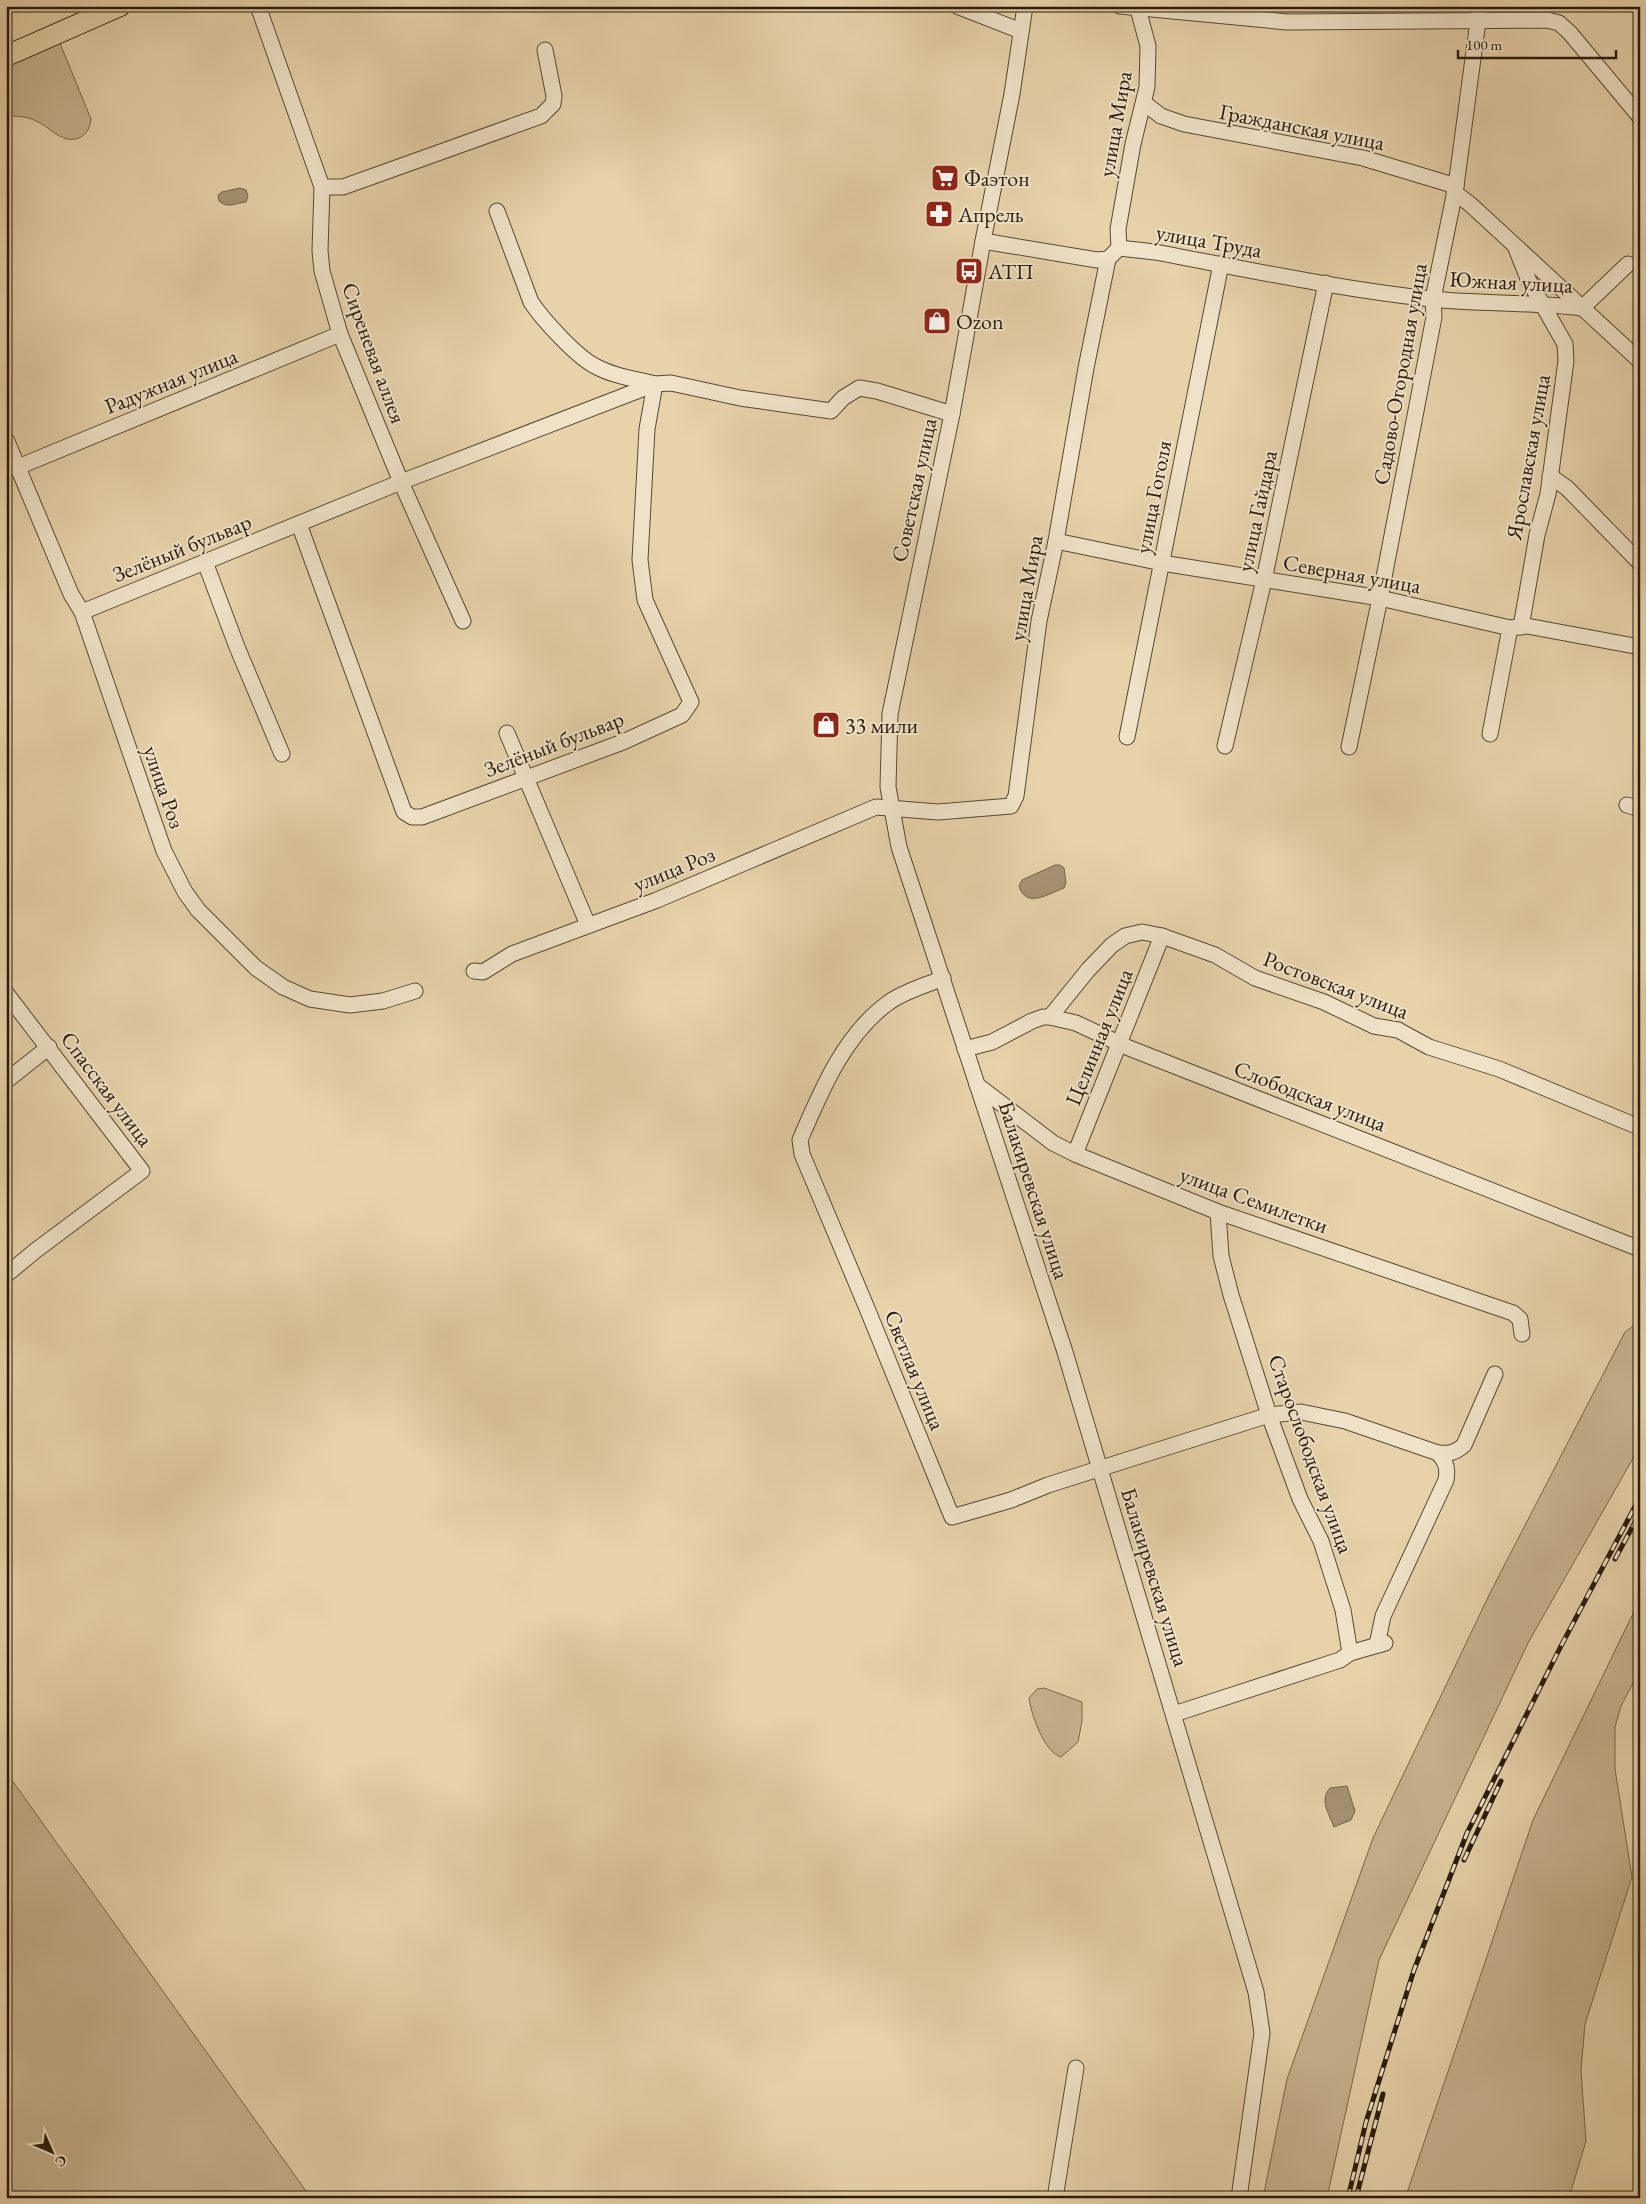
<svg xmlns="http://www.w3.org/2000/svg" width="1646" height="2204" viewBox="0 0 1646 2204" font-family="'EB Garamond',serif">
<rect width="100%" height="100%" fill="#e7d2aa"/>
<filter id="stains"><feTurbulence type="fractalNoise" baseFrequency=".004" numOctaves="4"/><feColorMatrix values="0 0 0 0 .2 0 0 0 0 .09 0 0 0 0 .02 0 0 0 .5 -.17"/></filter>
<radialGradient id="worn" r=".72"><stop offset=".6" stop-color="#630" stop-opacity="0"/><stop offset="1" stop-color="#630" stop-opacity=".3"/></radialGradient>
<!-- green -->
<g fill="#c7b38f" stroke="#78674e">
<path d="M59,41L91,119C90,128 87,134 79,138C62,145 48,125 34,120C25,116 15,116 6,116V63Z"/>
<polygon points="1640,1321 1640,1446 1528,1643 1379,1960 1327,2198 1263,2198 1287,2079 1373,1838 1490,1593 1625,1332"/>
<polygon points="1640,1599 1640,1670 1621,1706 1615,1727 1615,1769 1632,1877 1585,2024 1581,2070 1586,2141 1569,2198 1411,2198 1407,2193 1533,1820"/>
<path d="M1044,1688L1082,1702V1721L1078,1742L1061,1757C1044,1752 1031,1714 1029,1698L1037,1689Z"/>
<polygon points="6,1772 311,2198 6,2198"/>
</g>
<!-- water -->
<g fill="#a69475" stroke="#74644b">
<path d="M240,188L246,190L248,196L246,202C235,203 228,209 219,201L218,195L222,192Z"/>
<path d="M1055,865H1060L1064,868L1066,883L1064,888C1048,894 1026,909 1019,886L1022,880Z"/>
<path d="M1347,1786L1355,1811L1351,1820L1334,1827C1329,1814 1319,1800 1330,1788Z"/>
</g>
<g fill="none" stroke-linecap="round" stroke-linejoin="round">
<defs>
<g id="minor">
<polyline points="258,6 322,187 320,251 322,271 340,334 401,482 463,621"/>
<polyline points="957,6 1021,31"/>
<polyline points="1025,6 1012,94 983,241 952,414 890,714 888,787 899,847 1065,1352 1256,1992 1262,2033 1239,2198"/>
<polyline points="1120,6 1287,22 1547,20 1559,23 1570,33 1640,117"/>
<polyline points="1144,103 1161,116 1184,124 1363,158 1456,186"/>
<polyline points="322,187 343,187 541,116 553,104 554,96 545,50"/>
<polyline points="1454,192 1471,205 1640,361"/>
<path d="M983,241L1097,260L1108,259L1119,248L1155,252C1246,269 1338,289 1431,299C1481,304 1532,302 1582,308L1628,264"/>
<polyline points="1515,246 1529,281 1565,344 1566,361 1548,494 1537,535 1521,627"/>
<polyline points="1119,248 1118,229 1133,144 1147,87 1148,46 1138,9"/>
<polyline points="6,439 71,594 82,612 164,851 185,892 198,910 256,968 283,987 310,999 350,1005 383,1001 415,991"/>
<polyline points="18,467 340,334"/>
<polyline points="1550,476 1567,488 1640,563"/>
<path d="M299,524L404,812L412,817H422L623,742L682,715L691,702L645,600L640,560L647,429L655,384C635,379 613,376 595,366C577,357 543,320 531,302L497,211"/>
<polyline points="1056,541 1162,563 1380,598 1510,628 1527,626 1640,647"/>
<polyline points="205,562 237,647 282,754"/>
<polyline points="82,612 401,482 655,384 671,383 740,398 831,411 843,398 859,388 877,391 952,414"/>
<polyline points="507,733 588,925"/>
<polyline points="1490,734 1510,628"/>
<polyline points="1127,737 1221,264"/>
<polyline points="1225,746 1264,580 1326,283"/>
<polyline points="1349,747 1380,598 1434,317 1433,299 1456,186 1480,6"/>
<polyline points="1627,805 1640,809"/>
<polyline points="474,971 483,972 512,954 657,900 876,807 938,812 1011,806 1016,796 1039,621 1056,541 1086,368 1108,259"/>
<path d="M943,978C927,985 902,992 888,1003C844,1035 821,1091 800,1140L802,1154L866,1306L952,1517L1011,1500L1048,1485L1269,1415L1301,1412L1345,1421L1438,1453"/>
<polyline points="6,993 142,1171 35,1251 6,1275"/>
<polyline points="1050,1017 1088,970 1112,945 1125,936 1142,932 1162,936 1215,955 1255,978 1324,1002 1374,1026 1398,1030 1429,1047 1499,1069 1634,1125"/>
<polyline points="965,1049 992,1042 1032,1021 1043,1017 1050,1017 1076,1023 1129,1048 1640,1249"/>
<polyline points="6,1081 49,1047"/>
<polyline points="977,1085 1053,1143 1075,1154 1218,1212 1513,1313 1520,1319 1522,1334"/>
<polyline points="1075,1154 1162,936"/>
<polyline points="1218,1212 1221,1256 1231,1295 1269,1415 1300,1499 1321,1541 1343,1610 1350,1653"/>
<path d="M1377,1645L1383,1616L1446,1480C1448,1468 1446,1462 1438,1453C1449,1454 1455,1453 1464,1445L1495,1374"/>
<polyline points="1174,1714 1340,1660 1350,1653 1385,1643"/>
<polyline points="1055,2198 1076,2068"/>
</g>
<polyline id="major" points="6,56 120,6"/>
</defs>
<!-- minor casing -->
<use href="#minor" stroke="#584934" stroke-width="17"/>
<!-- major casing -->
<use href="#major" stroke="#281b0d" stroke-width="22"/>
<!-- minor -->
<use href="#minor" stroke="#efe2c8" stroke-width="15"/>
<!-- major -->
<use href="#major" stroke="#e7d2aa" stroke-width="20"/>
<defs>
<g id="rail">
<polyline points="1615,1559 1640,1513"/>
<polyline points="1464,1860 1501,1781"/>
<polyline points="1348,2198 1366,2122 1414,1970 1467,1833 1561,1646 1640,1497"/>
<polyline points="1356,2198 1383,2094"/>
</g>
</defs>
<!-- rail casing -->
<use href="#rail" stroke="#281b0d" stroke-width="5"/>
<!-- rail -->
<use href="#rail" stroke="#efe2c8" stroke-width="3" stroke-dasharray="9" stroke-linecap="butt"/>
</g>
<!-- icons -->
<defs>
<symbol id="supermarket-square" viewBox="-11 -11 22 22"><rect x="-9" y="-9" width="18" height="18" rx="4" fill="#8f2418" stroke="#efe2c8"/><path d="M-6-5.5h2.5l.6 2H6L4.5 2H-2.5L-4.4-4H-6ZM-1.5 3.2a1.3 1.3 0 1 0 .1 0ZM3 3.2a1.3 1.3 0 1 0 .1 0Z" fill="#fff"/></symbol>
<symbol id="pharmacy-square" viewBox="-11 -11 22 22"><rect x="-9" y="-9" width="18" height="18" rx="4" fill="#8f2418" stroke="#efe2c8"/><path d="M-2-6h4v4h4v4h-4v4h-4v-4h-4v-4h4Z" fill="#fff"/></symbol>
<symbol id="bus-square" viewBox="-11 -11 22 22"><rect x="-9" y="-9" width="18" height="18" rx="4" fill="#8f2418" stroke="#efe2c8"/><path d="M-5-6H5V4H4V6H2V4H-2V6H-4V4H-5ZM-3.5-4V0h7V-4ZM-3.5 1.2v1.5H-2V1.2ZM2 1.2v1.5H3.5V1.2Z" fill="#fff"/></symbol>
<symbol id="shop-square" viewBox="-11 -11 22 22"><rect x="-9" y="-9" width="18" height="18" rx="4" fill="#8f2418" stroke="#efe2c8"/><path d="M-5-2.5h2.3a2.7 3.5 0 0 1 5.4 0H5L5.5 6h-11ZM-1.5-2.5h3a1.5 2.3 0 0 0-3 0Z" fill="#fff"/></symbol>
</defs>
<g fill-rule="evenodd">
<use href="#supermarket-square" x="929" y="162" width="32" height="32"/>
<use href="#pharmacy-square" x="923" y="198" width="32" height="32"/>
<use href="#bus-square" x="953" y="255" width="32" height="32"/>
<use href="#shop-square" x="921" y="305" width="32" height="32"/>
<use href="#shop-square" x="810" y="709" width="32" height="32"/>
</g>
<g text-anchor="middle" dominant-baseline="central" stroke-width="4" stroke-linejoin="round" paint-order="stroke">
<!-- street labels -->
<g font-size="22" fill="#281b0d" stroke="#efe2c8">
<text transform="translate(1115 124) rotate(-80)">улица Мира</text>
<text transform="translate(1302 127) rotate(11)">Гражданская улица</text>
<text transform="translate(1209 241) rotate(10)">улица Труда</text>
<text transform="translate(1511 282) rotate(3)">Южная улица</text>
<text transform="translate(374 353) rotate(70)">Сиреневая аллея</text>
<text transform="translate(1400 374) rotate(-80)">Садово-Огородная улица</text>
<text transform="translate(171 381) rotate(-22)">Радужная улица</text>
<text transform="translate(1528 457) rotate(-80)">Ярославская улица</text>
<text transform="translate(914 490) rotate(-78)">Советская улица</text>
<text transform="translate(1153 497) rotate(-79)">улица Гоголя</text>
<text transform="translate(1257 511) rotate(-78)">улица Гайдара</text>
<text transform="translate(182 548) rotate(-22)">Зелёный бульвар</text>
<text transform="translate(1352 574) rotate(10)">Северная улица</text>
<text transform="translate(1026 588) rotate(-80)">улица Мира</text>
<text transform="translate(554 744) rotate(-21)">Зелёный бульвар</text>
<text transform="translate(164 787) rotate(71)">улица Роз</text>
<text transform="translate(674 869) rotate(-22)">улица Роз</text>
<text transform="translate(1336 985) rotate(21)">Ростовская улица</text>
<text transform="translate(1099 1037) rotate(-68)">Целинная улица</text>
<text transform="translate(107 1089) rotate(53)">Спасская улица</text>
<text transform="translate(1310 1096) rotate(21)">Слободская улица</text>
<text transform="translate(1034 1190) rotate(72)">Балакиревская улица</text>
<text transform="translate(1254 1200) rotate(20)">улица Семилетки</text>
<text transform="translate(915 1370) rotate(68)">Светлая улица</text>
<text transform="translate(1311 1454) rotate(70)">Старослободская улица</text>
<text transform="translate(1155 1577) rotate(73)">Балакиревская улица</text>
</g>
<!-- poi labels -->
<g font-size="22" fill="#281b0d" stroke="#efe2c8" text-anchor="start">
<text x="964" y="178">Фаэтон</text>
<text x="958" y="214">Апрель</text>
<text x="988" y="271">АТП</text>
<text x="956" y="321">Ozon</text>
<text x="845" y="725">33 мили</text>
</g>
</g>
<!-- margin -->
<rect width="1646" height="2204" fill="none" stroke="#e7d2aa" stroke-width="25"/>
<rect x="8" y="8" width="1631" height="2189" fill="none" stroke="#281b0d" stroke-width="2.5"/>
<rect x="12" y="12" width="1621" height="2179" fill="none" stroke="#281b0d"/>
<!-- north arrow -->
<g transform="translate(52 2152) rotate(135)" stroke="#efe2c8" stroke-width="4" paint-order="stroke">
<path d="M0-4L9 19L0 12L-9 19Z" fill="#281b0d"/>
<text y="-8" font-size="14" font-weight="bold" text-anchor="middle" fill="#281b0d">С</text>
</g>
<!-- scale -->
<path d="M1458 50v8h158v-8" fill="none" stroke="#281b0d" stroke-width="2.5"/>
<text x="1466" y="50" font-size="15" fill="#281b0d" stroke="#efe2c8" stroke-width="4" paint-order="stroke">100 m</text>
<rect width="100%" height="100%" filter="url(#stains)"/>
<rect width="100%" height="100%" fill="url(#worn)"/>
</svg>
